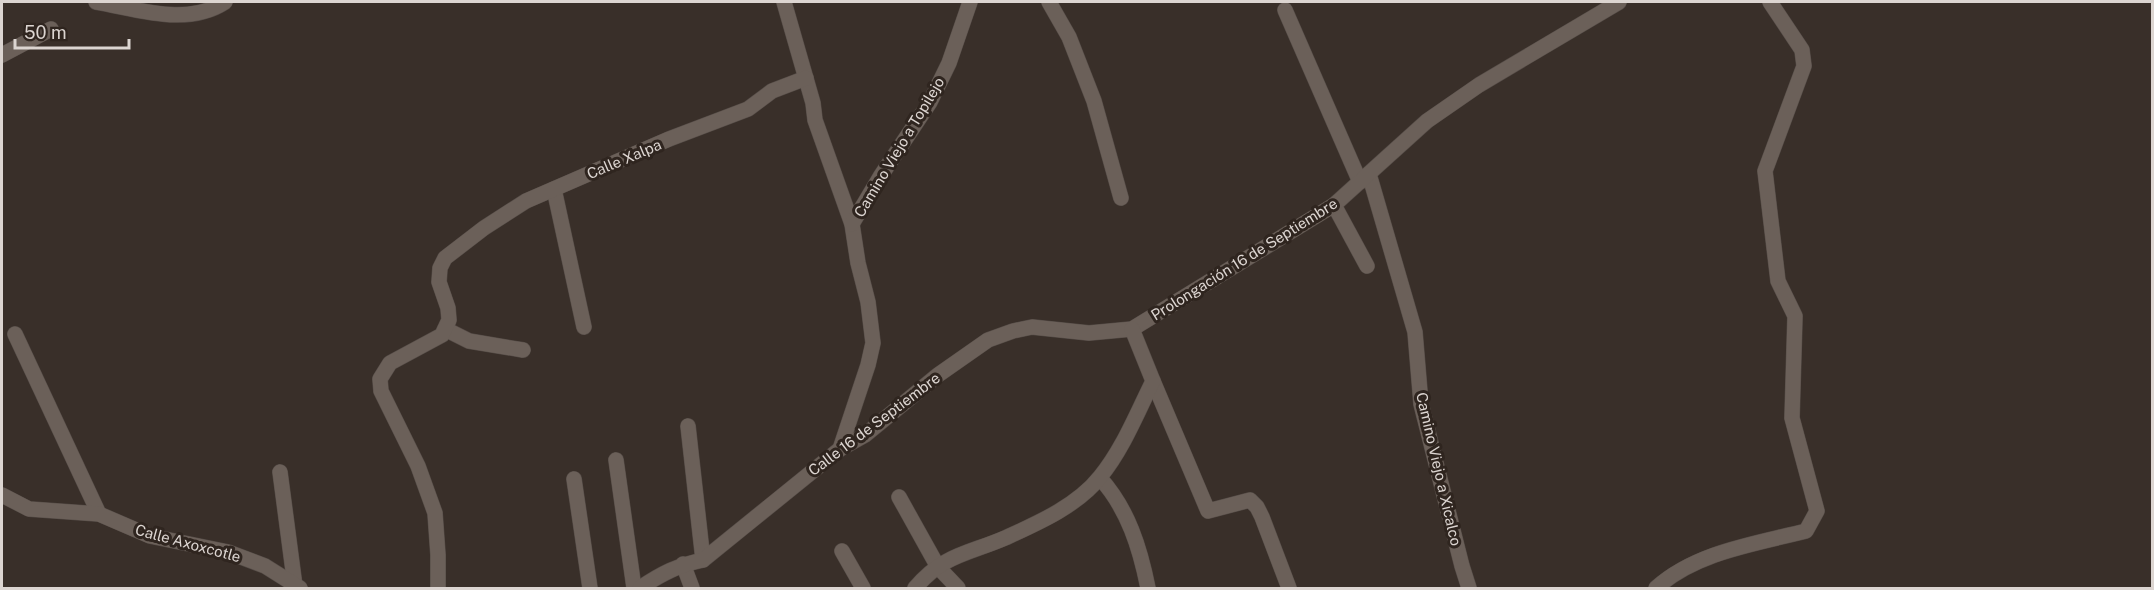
<svg xmlns="http://www.w3.org/2000/svg" width="2154" height="590" viewBox="0 0 2154 590" font-family="'Public Sans',sans-serif">
<rect width="100%" height="100%" fill="#392f29"/>
<g fill="none" stroke-linecap="round" stroke-linejoin="round">
<defs>
<g id="street">
<path d="M96,2C138,9 187,27 225,2"/>
<polyline points="784,2 813,103 815,120 852,224 858,263 868,302 873,343 868,365 840,449"/>
<polyline points="1049,2 1069,37 1094,101 1121,198"/>
<polyline points="1285,10 1360,182"/>
<polyline points="2,55 51,29"/>
<polyline points="1369,174 1415,332 1421,404 1462,566 1469,588"/>
<polyline points="554,189 584,327"/>
<polyline points="1334,205 1367,266"/>
<polyline points="852,224 880,177 930,102 949,63 970,2"/>
<polyline points="445,329 469,341 523,350"/>
<polyline points="15,334 99,514"/>
<polyline points="1153,381 1208,511 1250,500 1257,507 1262,517 1289,588"/>
<polyline points="688,426 703,560"/>
<polyline points="616,460 634,588"/>
<polyline points="280,472 295,586"/>
<path d="M1100,478C1128,509 1140,548 1148,588"/>
<polyline points="574,479 590,588"/>
<polyline points="2,495 29,509 99,514 150,536 228,552 265,566 300,588"/>
<polyline points="899,497 938,567 958,588"/>
<polyline points="842,551 863,588"/>
<polyline points="683,564 692,588"/>
<polyline points="438,588 438,555 435,513 418,466 381,391 380,379 390,363 442,335 449,320 448,308 439,282 440,268 445,258 484,228 526,201 669,139 748,109 772,91 806,78"/>
<path d="M640,588C661,574 678,565 703,560L840,449L865,435L938,375L988,340L1013,331L1032,327L1089,333L1132,329L1334,205L1427,121L1479,85L1619,2"/>
<path d="M915,588C944,554 968,554 1005,538C1038,523 1077,506 1100,477C1123,449 1137,413 1153,381L1132,329"/>
<path d="M1656,588C1696,552 1755,544 1806,531L1817,511L1792,418L1795,316L1778,281L1765,171L1804,66L1802,50L1770,2"/>
</g>
</defs>
<!-- street casing -->
<use href="#street" stroke="#554c47" stroke-width="16"/>
<!-- street -->
<use href="#street" stroke="#6b6059" stroke-width="15"/>
</g>
<g text-anchor="middle" dominant-baseline="central" stroke-width="6" stroke-linejoin="round" paint-order="stroke">
<!-- street labels -->
<g font-size="15" fill="#dcd5d1" stroke="#2f251f">
<text transform="translate(899 147) rotate(-59)">Camino Viejo a Topilejo</text>
<text transform="translate(624 159) rotate(-23)">Calle Xalpa</text>
<text transform="translate(1244 259) rotate(-32)">Prolongación 16 de Septiembre</text>
<text transform="translate(874 424) rotate(-37)">Calle 16 de Septiembre</text>
<text transform="translate(1439 469) rotate(77)">Camino Viejo a Xicalco</text>
<text transform="translate(188 543) rotate(15)">Calle Axoxcotle</text>
</g>
</g>
<!-- border -->
<rect width="2154" height="590" fill="none" stroke="#dcd5d1" stroke-width="6"/>
<!-- scale -->
<path d="M15 39v9h114v-9" fill="none" stroke="#dcd5d1" stroke-width="3"/>
<text x="24" y="39" font-size="18" fill="#dcd5d1" stroke="#2f251f" stroke-width="4.5" paint-order="stroke">50 m</text>
</svg>
